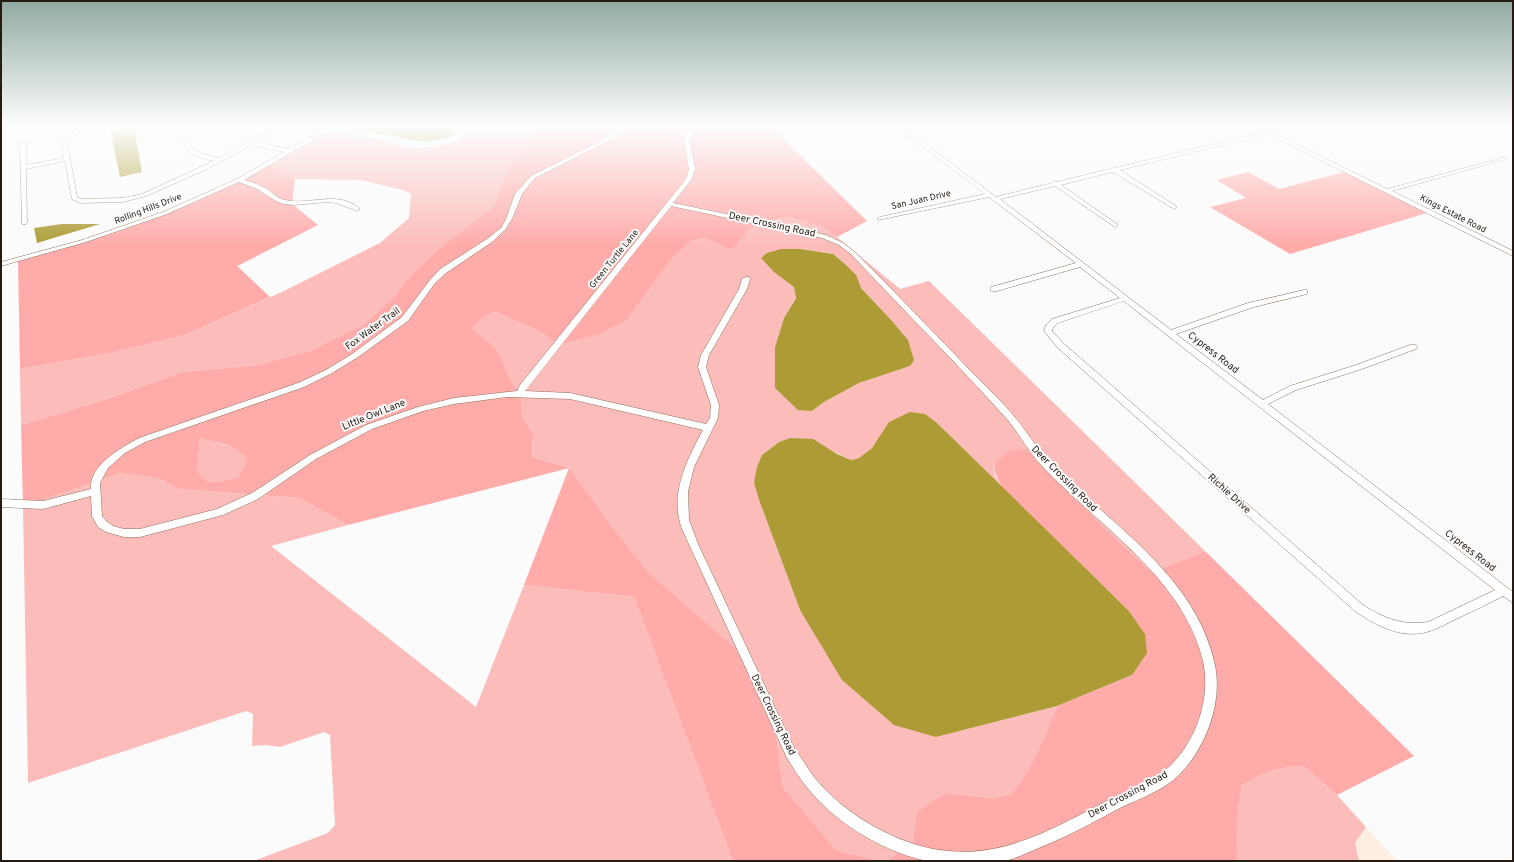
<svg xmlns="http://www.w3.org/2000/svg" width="1514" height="862" viewBox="0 0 1514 862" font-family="Overpass,sans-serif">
<rect width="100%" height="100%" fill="#fbfbfb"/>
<!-- built -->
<polygon fill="#feeee2" points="1366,827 1397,861 1359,861 1355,843"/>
<!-- green -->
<g fill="#fbbcba" fill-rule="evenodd">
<polygon points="464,126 547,126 515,159 504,178 494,206 441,247 425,262 412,274 394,297 363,325 312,350 258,365 182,372 110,398 21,425 20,369 111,353 185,335 284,291 380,243 409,218 411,194 403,190 361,180 295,179 269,165 333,128 415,149 439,146 458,140 464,134"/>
<path d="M788,217L820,226L837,237L900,289L929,281L1205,551L1158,570L1147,568L1096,520L994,467L995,476L1004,490L937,423L878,439L872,448L859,458L851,460L826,448L790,438L779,442L762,455L754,483L759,500L800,610L936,737L1057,706C1044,739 1033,766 1011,794L994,798L945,793L917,811L913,842L886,861H879L836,850L783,787L775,728L731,644L649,573L613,528L570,468L532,457L533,434L522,417L521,392C506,381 508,369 499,354C492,343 481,336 470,329L484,316L496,312L543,333L557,345L691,241L704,238L732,250L750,229L769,221ZM781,249H800L833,254L844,263L855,275L861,288L893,322L908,340L910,366L859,383L824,402L812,411L775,388V347L784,318L796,297L794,287Z"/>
<polygon points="200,438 237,448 243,452 247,459 239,476 224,481 208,482 197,471"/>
<polygon points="120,473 161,479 178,489 299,498 348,525 271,546 476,707 524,585 634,597 733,861 253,861 328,833 335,825 330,735 324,732 280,747 266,745 252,746 253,714 246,711 28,783 23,507"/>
<path d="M1303,766L1337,795L1366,827L1355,843L1359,861H1237L1238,808L1242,785C1265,772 1276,767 1303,766Z"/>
</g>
<!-- forest -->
<g fill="#feaba9" fill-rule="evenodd">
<path d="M547,126H770L867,221L837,237L820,226L788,217L769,221L750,229L732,250L704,238L691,241L673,256L626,320L599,334L557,345L543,333L496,312L484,316L471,329C481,336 492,343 499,354C508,369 506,381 521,392L522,417L533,434L532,457L570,468L613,528L649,573L731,644L764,691L775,728L783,787L836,850L879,861H733L634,597L524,585L569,468L348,525L299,498L178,489L161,479L120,473L23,507L21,425L110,398L182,372L258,365L312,350L363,325L394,297L412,274L425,262L441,247L494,206L504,178L515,159ZM200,438C217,444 237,443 247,459L239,476L224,481L208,482L197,471Z"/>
<path d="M269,165L295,179L292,204L318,225L237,266L270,297L185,335L111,353L20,369L18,261C105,238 190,210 269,165Z"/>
<polygon points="1248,172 1279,189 1344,172 1427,213 1290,254 1210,207 1246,198 1217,180"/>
<path d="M1012,450H1026L1044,463L1096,520L1147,568L1158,570L1205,551L1414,756L1337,795L1303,766C1276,767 1265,772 1242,785L1238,808L1237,861H886L913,842L917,811L945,793L994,798L1011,794C1033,766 1044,739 1057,706L1132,675L1128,610L1004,490C991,469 990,463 1012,450Z"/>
</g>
<!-- water -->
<g fill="#ad9c36">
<polygon points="352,126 447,126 454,132 454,136 426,142 357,130 352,127"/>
<polygon points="134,127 142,172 120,177 111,133"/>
<polygon points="62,224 100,224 37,243 34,228"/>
<polygon points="781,249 800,249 833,254 844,263 856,275 861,288 893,322 908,340 914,360 910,366 859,383 824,402 812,411 798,410 775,388 775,347 784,318 796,298 794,287 774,272 761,258 767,253"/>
<polygon points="910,412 925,414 937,423 1128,610 1145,634 1147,653 1132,675 1057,706 936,737 894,725 842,680 800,610 759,500 754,483 757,467 762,455 779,442 790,438 813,439 837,454 851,460 859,458 872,448 889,422"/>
</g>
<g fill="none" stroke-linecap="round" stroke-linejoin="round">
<defs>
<g id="minor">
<path d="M82,126H89L67,141L77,197L81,199L123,198L142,194L214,161C188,155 185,152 178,126H184C192,152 193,152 219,158L279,126H286L257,142L289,149L330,126H337L244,180C252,182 260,185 267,189C273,193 278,199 285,200C310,206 338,189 360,209L357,211L336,203L328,202L294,205L284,204L276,201L257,189L239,182L167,214L86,242L1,266V262L82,240L163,212L237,179L284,152L252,145L205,170L146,196L123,202L80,203L72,199L65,161L26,169L27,223L26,224H22L20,144L23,142L26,144V165L64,158L61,141L73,131Z"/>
<path d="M622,126H628L614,138L535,178L522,194L512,219L505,230L492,242L446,273L435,283L408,321L358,357L332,373L304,387L145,442L125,453L108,468L100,483L102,516L106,521L113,526L124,529H140L217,509L252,493L310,455L366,425L418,407L454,398L517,391L520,385L686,179L689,169L684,141L688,126H694L690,141L695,169L692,179L673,203L826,235L843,243L856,253C892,289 927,326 962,362C979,380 997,396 1013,415C1025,429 1035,446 1048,460C1106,522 1193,572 1214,661C1224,699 1207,747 1179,775C1163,791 1140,798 1120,808C1092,823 1064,838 1034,850C1024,854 1013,860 1002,861C989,862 976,861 963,861C950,861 936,862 923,860C880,850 833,821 806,786C799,778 793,767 787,758L682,529C669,494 687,460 703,430L570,399L507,397L454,404L423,411L372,429L316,459L258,499L223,515L140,537H124L106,532L98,527L92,516L91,496L43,509L1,507V499L43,501L91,489C89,465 121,448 139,438L298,383L326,370L352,354L402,317L430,280L440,269L487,239L501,228L506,219L515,194L531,176L610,136ZM671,206L822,238L839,245L852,255C903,310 956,362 1006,418C1019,433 1028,451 1042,466C1097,525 1183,577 1203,661C1211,697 1197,740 1170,766C1154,781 1132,788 1113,798C1054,827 1003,862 933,849C889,840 842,812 814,777C807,768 802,758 795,750L698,544L689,520L688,492L694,467L718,418L719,405L706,367L709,355L747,289L750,279L749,277H746L742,279L739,289L701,355L698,367L711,405L710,418L706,424L570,393L525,391Z"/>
<path d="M896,126H902L996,197L1052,183L1055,181L1057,182L1110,169L1113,167L1115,168L1264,132L1253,126C1261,126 1263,129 1269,130C1274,131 1291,126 1299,126L1274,133L1387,189L1506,157V159L1392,191L1513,251V256L1268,134L1120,170L1176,206V208L1174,209L1113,172L1061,185L1117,224V226L1115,227L1055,186L1000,199L1171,330L1248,303L1304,290H1307V294L1254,307L1176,334L1263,400L1290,386L1356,365L1410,345H1416L1417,347L1416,349L1362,369L1296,390L1268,404L1513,592V603L1503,596C1488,604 1473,611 1458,618C1449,622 1440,628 1430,631C1404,640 1376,626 1355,611L1057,347L1044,331L1046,325L1052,319L1120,298L1080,267L997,291H991V287L1076,263L989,197L878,220L877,219L880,217L985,194ZM1124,301L1167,335L1495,590L1428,622C1403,626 1383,618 1363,605L1063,343L1052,331L1053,328L1058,323Z"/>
</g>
</defs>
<!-- minor casing -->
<use href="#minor" stroke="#8d725b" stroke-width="1"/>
<!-- minor -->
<use href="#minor" fill="#fff" fill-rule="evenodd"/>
</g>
<!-- sky -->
<linearGradient id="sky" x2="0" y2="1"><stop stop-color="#90aaa1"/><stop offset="0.51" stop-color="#fdfdfd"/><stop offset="1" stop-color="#fdfdfd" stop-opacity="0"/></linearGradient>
<rect width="1514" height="247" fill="url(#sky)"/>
<g text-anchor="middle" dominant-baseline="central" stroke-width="4" stroke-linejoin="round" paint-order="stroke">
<!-- far-street labels -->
<g font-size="9" fill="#261b12" stroke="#fbfbfb">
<text transform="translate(921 200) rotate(-13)">San Juan Drive</text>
<text transform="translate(148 209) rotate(-21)">Rolling Hills Drive</text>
<text transform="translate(1453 214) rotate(27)">Kings Estate Road</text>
<text transform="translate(614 259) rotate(-51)">Green Turtle Lane</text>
</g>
<!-- street labels -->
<g font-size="10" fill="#261b12" stroke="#fbfbfb">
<text transform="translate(772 225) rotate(12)">Deer Crossing Road</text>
<text transform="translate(373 329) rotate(-36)">Fox Water Trail</text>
<text transform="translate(1213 353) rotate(38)">Cypress Road</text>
<text transform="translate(374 415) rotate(-22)">Little Owl Lane</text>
<text transform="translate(1064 479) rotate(45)">Deer Crossing Road</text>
<text transform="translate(1229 494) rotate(42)">Richie Drive</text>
<text transform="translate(1470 551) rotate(38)">Cypress Road</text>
<text transform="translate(773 715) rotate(64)">Deer Crossing Road</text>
<text transform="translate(1128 795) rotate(-28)">Deer Crossing Road</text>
</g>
</g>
<!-- border -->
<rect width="1514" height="862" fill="none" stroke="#261b12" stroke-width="4"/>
</svg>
